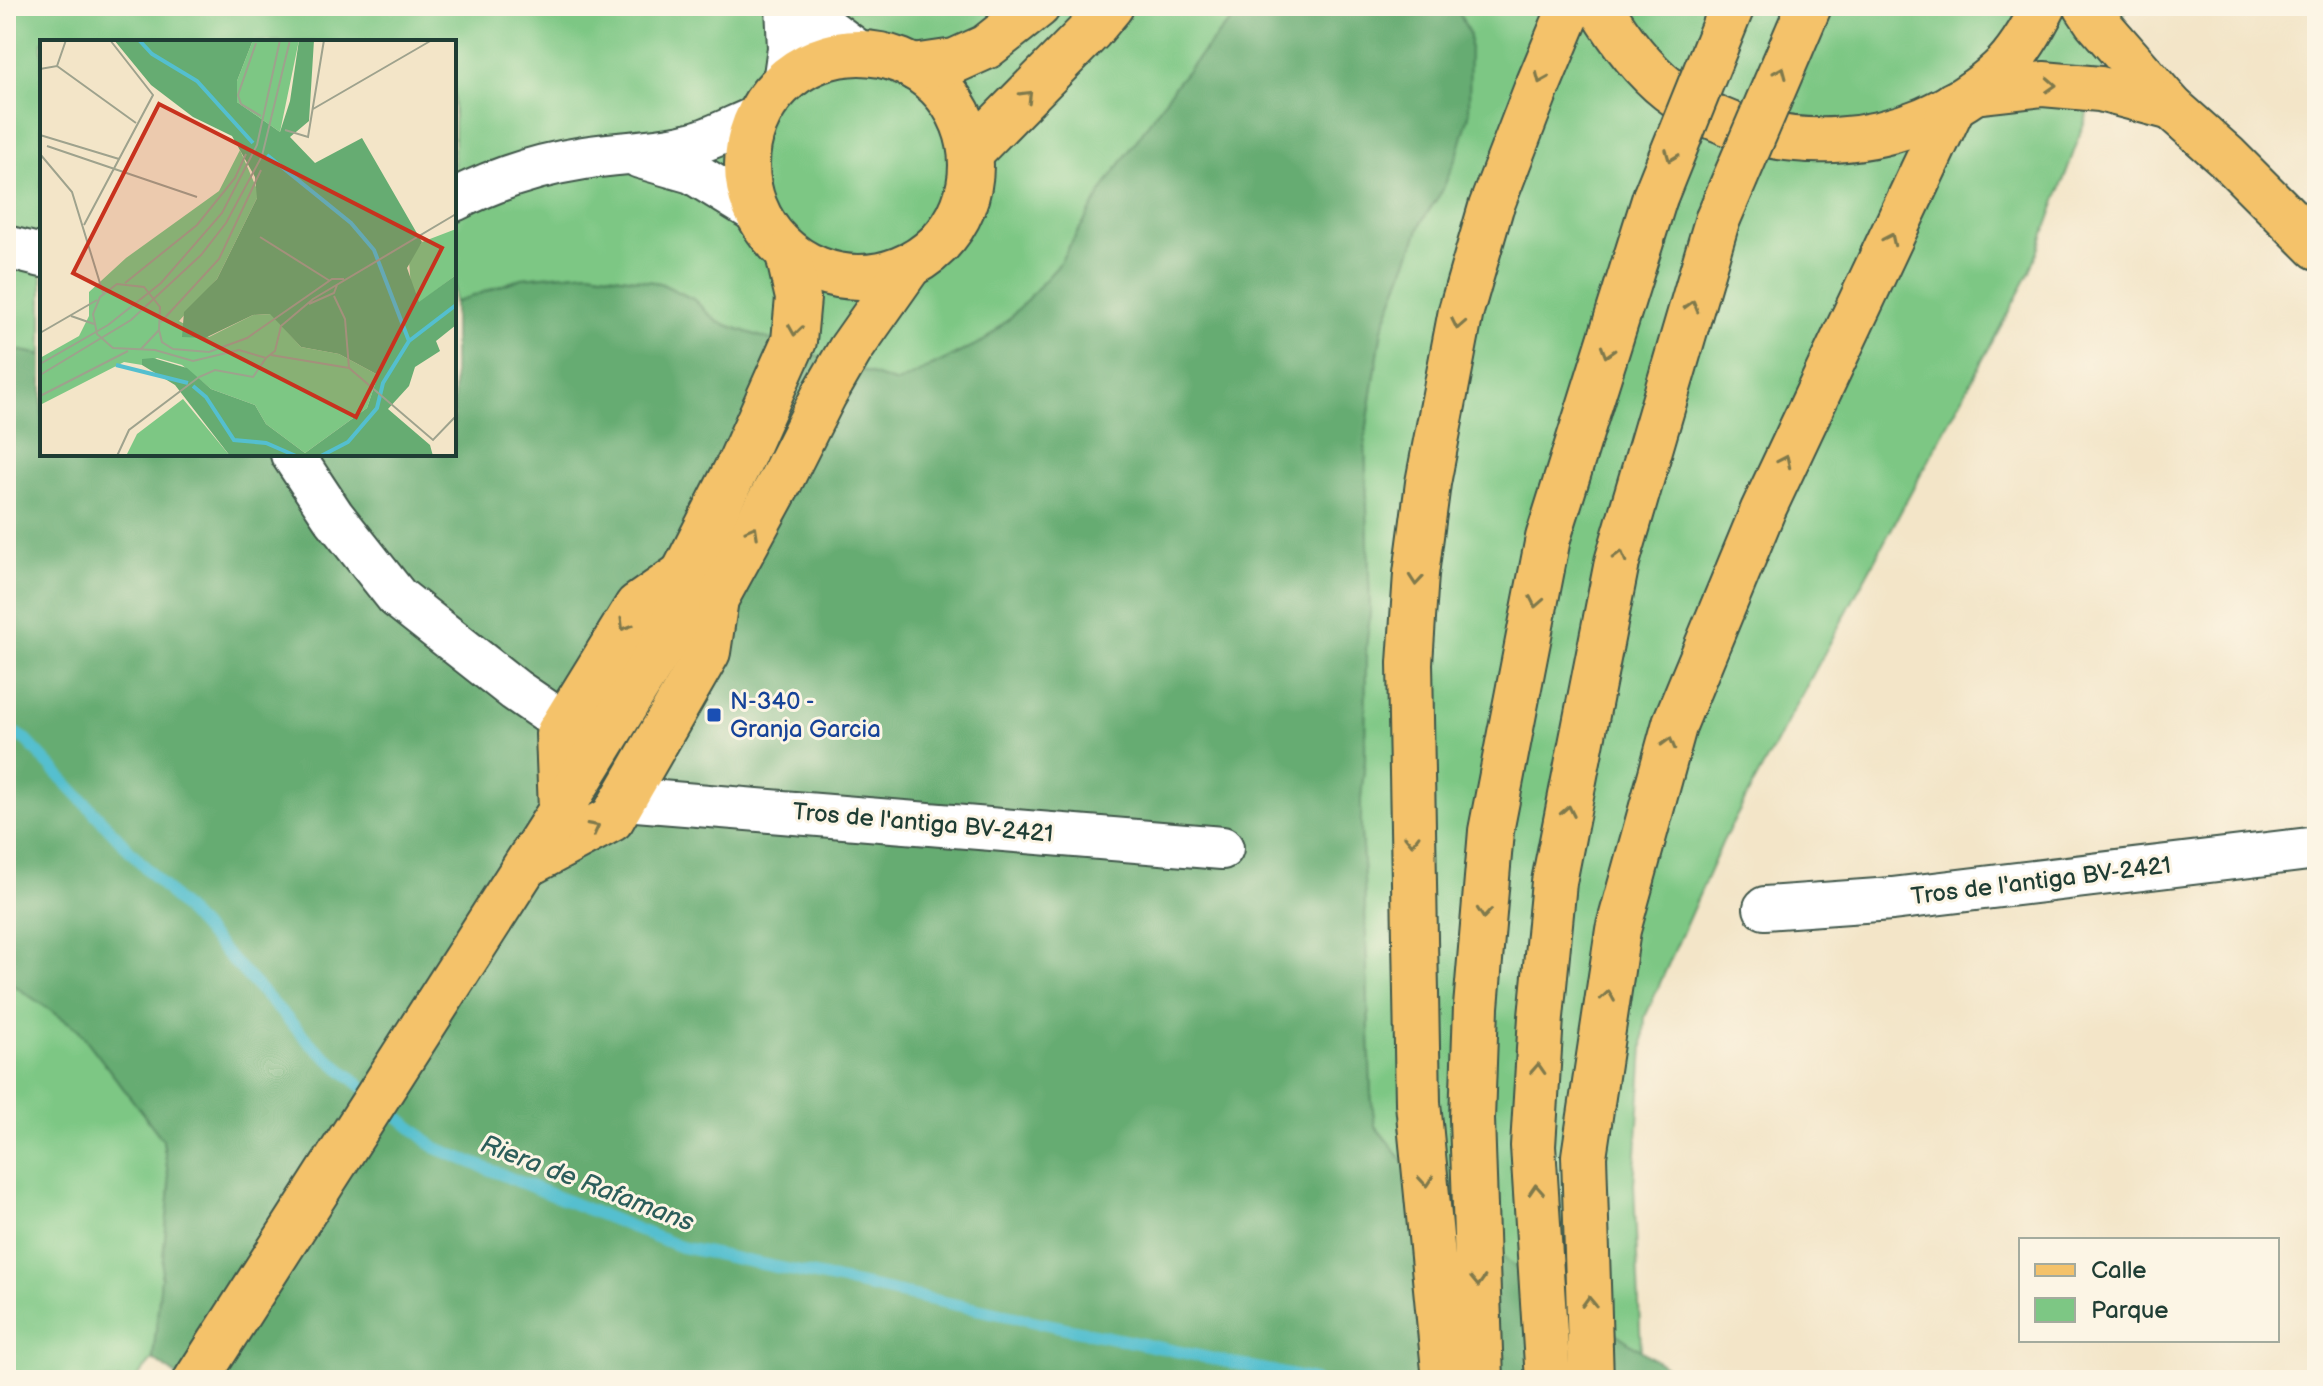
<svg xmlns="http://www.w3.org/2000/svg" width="2323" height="1386" viewBox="0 0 2323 1386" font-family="'Balsamiq Sans',sans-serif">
<rect width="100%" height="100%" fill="#fcf5e5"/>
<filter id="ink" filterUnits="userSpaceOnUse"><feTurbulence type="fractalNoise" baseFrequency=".0125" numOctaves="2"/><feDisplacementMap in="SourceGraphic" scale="16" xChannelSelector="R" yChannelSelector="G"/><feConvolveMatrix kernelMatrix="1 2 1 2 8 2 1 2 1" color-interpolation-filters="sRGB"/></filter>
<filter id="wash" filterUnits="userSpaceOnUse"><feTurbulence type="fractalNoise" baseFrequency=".006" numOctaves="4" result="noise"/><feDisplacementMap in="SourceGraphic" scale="32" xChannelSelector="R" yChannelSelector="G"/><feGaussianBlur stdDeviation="1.8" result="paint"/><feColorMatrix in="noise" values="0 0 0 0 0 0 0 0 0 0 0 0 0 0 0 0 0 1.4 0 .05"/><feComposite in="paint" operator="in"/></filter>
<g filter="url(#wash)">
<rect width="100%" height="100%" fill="#f3e5c8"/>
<!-- green -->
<g fill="#7dc784" stroke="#4e825c" stroke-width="2">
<polygon points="6,6 1249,6 1222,30 1176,84 1109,180 1057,267 1010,318 984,341 897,383 717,322 693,299 660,283 589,272 553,275 522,278 454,303 454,42 42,42 42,355 6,348"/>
<polygon points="1456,6 2127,6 2030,272 1723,841 1645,1017 1634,1184 1641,1352 1456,1226 1375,1126 1371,1094 1364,878 1361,832 1361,798 1365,760 1366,649 1370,612 1365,439 1382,329 1422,221 1442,191 1468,73 1470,36"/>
<polygon points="6,980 78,1029 163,1140 170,1188 153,1359 135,1380 6,1380"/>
</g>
<!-- forest -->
<polygon fill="#66ac72" stroke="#427453" stroke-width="2" points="1249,6 1456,6 1470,36 1469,115 1458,153 1442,191 1422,221 1382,329 1365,439 1370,612 1366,649 1365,760 1361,798 1361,832 1364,878 1371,1094 1375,1126 1456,1226 1685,1380 182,1380 153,1359 170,1188 163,1140 78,1029 6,980 6,348 42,355 42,454 454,454 454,303 522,278 589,272 660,283 693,299 718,322 897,383 984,341 1010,318 1057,267 1109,180 1176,84 1222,30"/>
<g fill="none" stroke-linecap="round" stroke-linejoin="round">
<!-- stream -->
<polyline stroke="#54bfcf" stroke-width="12" points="6,728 26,740 312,1045 436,1148 681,1247 1314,1380"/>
</g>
</g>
<g filter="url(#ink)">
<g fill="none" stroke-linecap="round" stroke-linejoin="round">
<defs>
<g id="minor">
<polyline points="801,6 821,24 860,53"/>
<polyline points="784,82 789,48 787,6"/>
<polyline points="640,157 692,172 755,211"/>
<path d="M454,200C495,179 538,165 584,158C620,152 659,153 695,143C716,137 737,125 758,117"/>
<polyline points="6,247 42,256"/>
<polyline points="292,454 333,516 397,597 515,690 550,714"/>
<polyline points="624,799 1222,848"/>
<polyline points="1765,908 1892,899 2317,848"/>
</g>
<g id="major">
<path d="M1600,6C1619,38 1640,67 1669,90C1767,165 1910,154 2000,71C2018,54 2033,28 2044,6"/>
<polyline points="2086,6 2096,21 2172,108 2227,157 2317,247"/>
<circle cx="859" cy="165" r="112"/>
<polyline points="914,67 955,61 986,47 1038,6"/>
<polyline points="1974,92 2043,84 2100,89 2172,108"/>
<polyline points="972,151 1091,30 1111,6"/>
<polyline points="561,810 558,734 637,606 683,574"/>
<polyline points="528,864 612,819 708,652 716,599 780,482 824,395 850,350 909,266"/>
<polyline points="196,1380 561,810 674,626 683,574 740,462 794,341 798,298 788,254"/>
</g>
<g id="highway">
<polyline points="1445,1380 1418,1103 1410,663 1416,574 1428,483 1461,311 1491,207 1536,90 1571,6"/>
<polyline points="1481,1380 1472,1119 1476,1007 1491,831 1548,538 1655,197"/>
<polyline points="1548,1380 1533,1146 1541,1017 1554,882 1617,562 1717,221"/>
<polyline points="1591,1380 1584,1156 1618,930 1675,723 1763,510 1954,104"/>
</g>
</defs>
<!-- minor casing -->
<use href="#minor" stroke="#3f564a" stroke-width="46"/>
<!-- major casing -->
<use href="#major" stroke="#3f564a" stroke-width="48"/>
<!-- highway casing -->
<use href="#highway" stroke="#3f564a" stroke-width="48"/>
<!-- minor -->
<use href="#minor" stroke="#fff" stroke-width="42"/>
<!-- major -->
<use href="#major" stroke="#f4c26a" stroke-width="44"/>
<!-- highway -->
<use href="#highway" stroke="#f4c26a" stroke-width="44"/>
<defs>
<g id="highway-bridge">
<polyline points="1655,197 1732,6"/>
<polyline points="1717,221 1809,6"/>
</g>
</defs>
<!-- highway-bridge casing -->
<use href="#highway-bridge" stroke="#3f564a" stroke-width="48" stroke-linecap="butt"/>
<!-- highway-bridge -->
<use href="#highway-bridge" stroke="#f4c26a" stroke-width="44"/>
</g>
<!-- one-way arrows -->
<defs><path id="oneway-chevron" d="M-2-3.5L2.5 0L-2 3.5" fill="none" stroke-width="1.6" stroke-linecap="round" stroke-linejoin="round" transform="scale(2)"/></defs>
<g stroke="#7f794c">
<use href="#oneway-chevron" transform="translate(1781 72) rotate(-67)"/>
<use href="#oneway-chevron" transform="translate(1541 78) rotate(113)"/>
<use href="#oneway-chevron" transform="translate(2051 85) rotate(3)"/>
<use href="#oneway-chevron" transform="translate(1027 96) rotate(-45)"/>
<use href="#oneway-chevron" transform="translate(1671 156) rotate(111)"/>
<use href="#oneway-chevron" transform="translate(1890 239) rotate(-65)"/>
<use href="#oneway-chevron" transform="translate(1692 306) rotate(-74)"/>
<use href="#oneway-chevron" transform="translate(1458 324) rotate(101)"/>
<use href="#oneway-chevron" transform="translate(795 330) rotate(98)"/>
<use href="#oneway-chevron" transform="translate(1607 352) rotate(107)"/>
<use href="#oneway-chevron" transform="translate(1785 461) rotate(-65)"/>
<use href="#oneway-chevron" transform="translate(753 531) rotate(-61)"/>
<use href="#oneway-chevron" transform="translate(1620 556) rotate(-75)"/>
<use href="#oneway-chevron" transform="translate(1416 580) rotate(95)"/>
<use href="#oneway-chevron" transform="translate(1536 602) rotate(101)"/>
<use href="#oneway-chevron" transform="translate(625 625) rotate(121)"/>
<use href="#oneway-chevron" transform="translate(1669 743) rotate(-75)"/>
<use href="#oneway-chevron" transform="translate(1568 811) rotate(-79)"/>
<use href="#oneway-chevron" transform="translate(594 828) rotate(-28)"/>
<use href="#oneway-chevron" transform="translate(1412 840) rotate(89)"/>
<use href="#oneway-chevron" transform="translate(1484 913) rotate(95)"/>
<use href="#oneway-chevron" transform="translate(1608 996) rotate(-81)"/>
<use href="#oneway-chevron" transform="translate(1538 1069) rotate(-87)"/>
<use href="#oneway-chevron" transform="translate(1426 1181) rotate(85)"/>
<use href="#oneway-chevron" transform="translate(1536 1190) rotate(-94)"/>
<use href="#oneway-chevron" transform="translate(1478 1281) rotate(88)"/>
<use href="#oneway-chevron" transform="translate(1589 1302) rotate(-92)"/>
</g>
</g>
<!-- markers -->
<rect fill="#1a4fb4" stroke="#fcf5e5" stroke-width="3" x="706" y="707" width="16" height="16" rx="4"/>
<g text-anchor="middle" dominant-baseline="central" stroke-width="6" stroke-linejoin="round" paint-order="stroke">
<!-- transit labels -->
<g font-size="24" fill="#164399" stroke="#fcf5e5" text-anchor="start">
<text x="730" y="701">N-340 -<tspan x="730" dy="28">Granja Garcia</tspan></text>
</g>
<!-- street labels -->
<g font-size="24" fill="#1f3d34" stroke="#fcf5e5">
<text transform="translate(923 823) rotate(5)">Tros de l'antiga BV-2421</text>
<text transform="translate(2041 881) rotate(-7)">Tros de l'antiga BV-2421</text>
</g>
<!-- water labels -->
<g font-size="26" font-style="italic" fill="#2c5e5b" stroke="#fcf5e5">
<text transform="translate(587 1184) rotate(21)">Riera de Rafamans</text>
</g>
</g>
<!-- overview -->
<g transform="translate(40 40)">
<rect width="416" height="416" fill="#f3e5c8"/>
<path d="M213,0H259L240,92L197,62V41ZM200,110L219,154L177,239L139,281L169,297L213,275L231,274L261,307L299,314L338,335L327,368L265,413L226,384L215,365L171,349L142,325L117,318L102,325L84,322L0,365V318L39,296L49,276V252L86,218L179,151ZM416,189V235L379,263L371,247L369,221L382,202ZM143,359L190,416H86L97,394Z" fill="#7dc784"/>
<path d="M74,0H213L197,41V62L240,92L250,61L259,0H274L269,81L250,97L275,123L322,98L382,202L367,228L379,262L416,235V285L396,301L400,311L375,327L369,346L348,369L390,405L393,416H190L135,345L102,325V319L113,318L147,328L171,349L215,365L226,384L265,413L327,368L338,335L299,314L261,307L230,274L213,275L165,298L142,297L144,272L177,239L217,158L215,137L192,96L153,77L111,45Z" fill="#66ac72"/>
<path fill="none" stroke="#54bfcf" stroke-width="4" d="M99,0L112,14L157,41L213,103M227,115L311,183L334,210L369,301M76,325L148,343M153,346L166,357L194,400L226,403L256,416M281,416L308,402L337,368L343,343L369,301L416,265"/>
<path fill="none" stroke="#9ea28d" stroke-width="2" d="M216,3L198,55L201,64L221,76M17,26L26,0M0,29L17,26L96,83M273,69L392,0M245,90L268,97L284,0M0,95L79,119M7,106L157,157M0,114L32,152L63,253M44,185L113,55L70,0M220,197L290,241M85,243L157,185L195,138L206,114M294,256L305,279L309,328M269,264L294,253L297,245M31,276L54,284M121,282L179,219L221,130M119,290L122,302L133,309L169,312L207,298L292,239H304M0,293L57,260M101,309L119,290L120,267L104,247L77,244L60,257L53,274L57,294L73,308L115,310L153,321L199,310L226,318L235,311L241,286L273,259L416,174M231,315L309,328L393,400L416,376M0,324L68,285L121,243L182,173L217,105L240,0M0,335L91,280L161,215L186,183L222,116L250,0M0,356L88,311M77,416L89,390L159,337L175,330L213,337L226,318"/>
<path fill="#c8321e" fill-opacity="0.15" stroke="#c8321e" stroke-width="4" d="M119,64L402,208L316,377L33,233Z"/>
<rect width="416" height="416" fill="none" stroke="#1f3d34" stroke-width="4"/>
</g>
<!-- margin -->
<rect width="2323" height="1386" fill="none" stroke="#fcf5e5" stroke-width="32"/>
<!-- legend -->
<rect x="2019" y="1238" width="260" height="104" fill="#fcf5e5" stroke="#a4ab9e" stroke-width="2"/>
<rect x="2035" y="1264" width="40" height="12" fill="#f4c26a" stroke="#a4ab9e" stroke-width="2"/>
<text x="2091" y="1278" font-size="24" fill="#1f3d34">Calle</text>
<rect x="2035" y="1298" width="40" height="24" fill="#7dc784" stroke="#a4ab9e" stroke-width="2"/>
<text x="2091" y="1318" font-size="24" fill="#1f3d34">Parque</text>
</svg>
